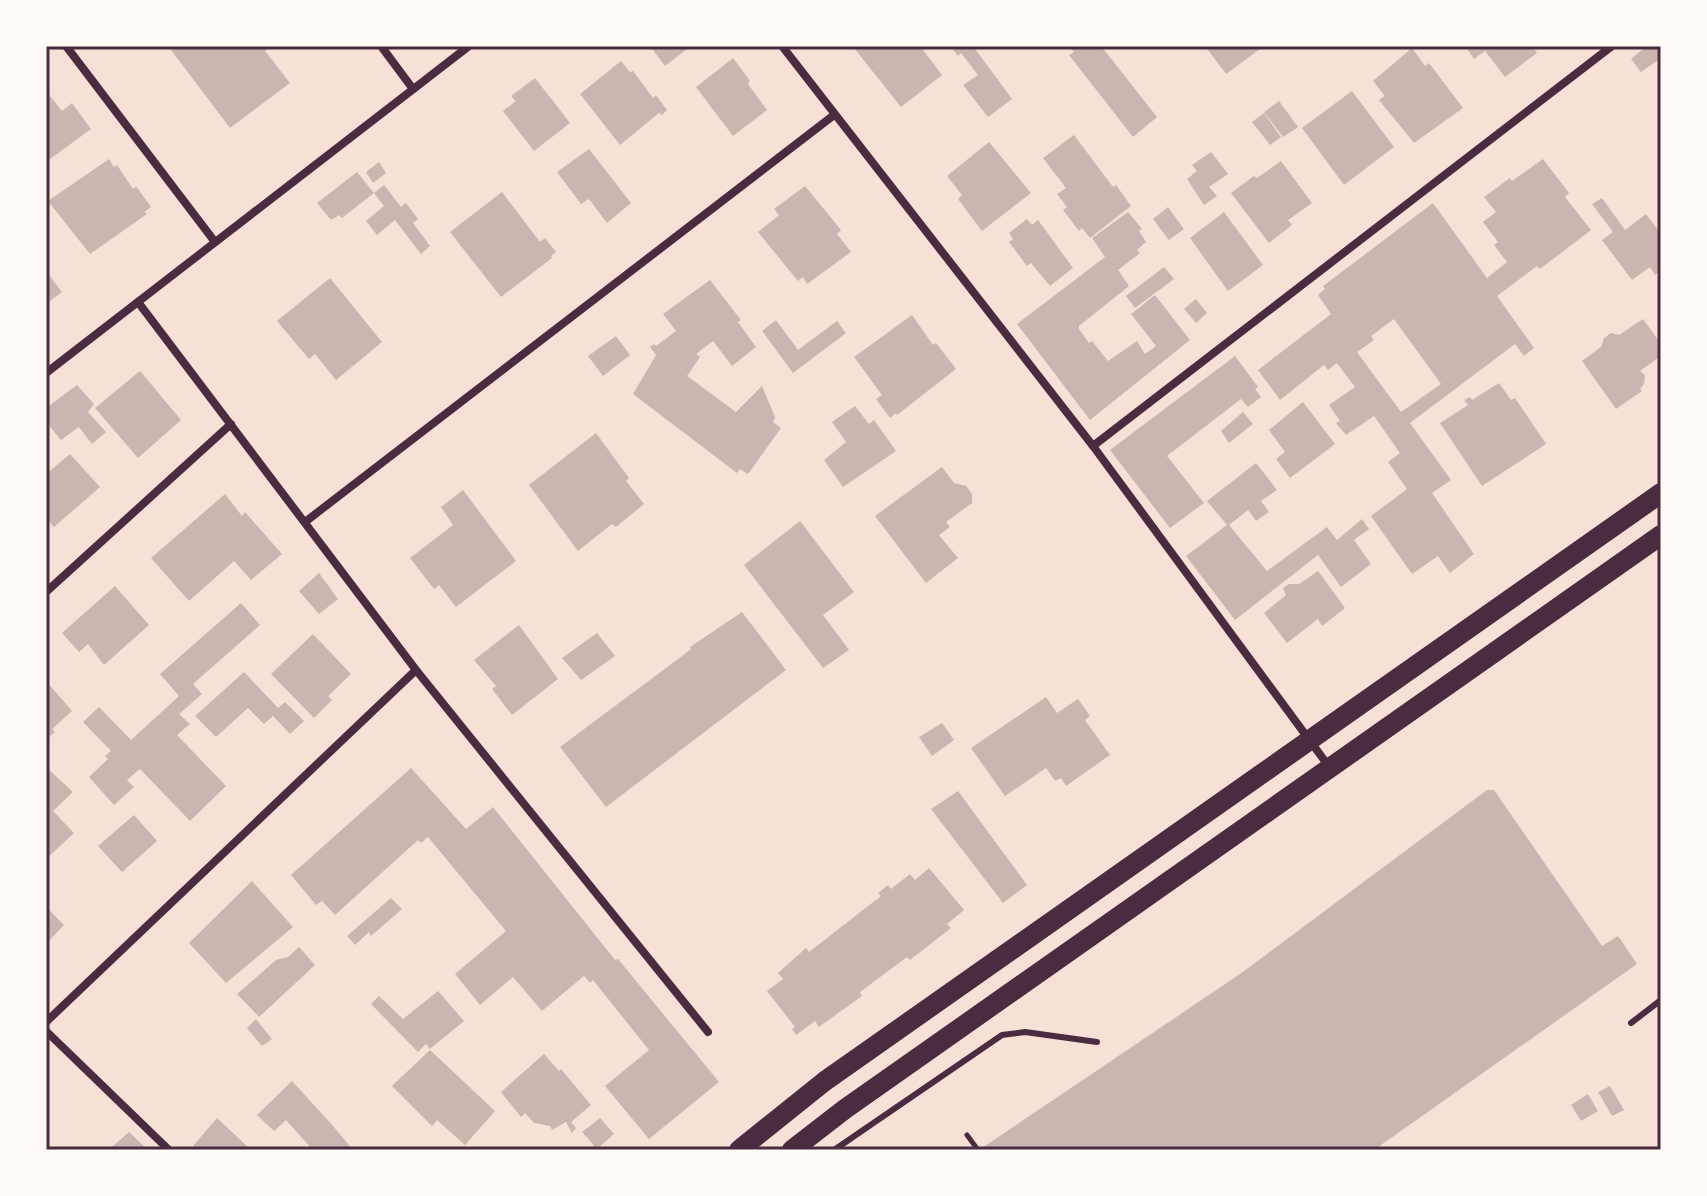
<svg xmlns="http://www.w3.org/2000/svg" width="1707" height="1196" viewBox="0 0 1707 1196" font-family="'Public Sans',sans-serif">
<rect width="100%" height="100%" fill="#f7e1d7"/>
<!-- building -->
<g fill="#ccb4b1" fill-rule="evenodd">
<polygon points="168,46 272,46 265,51 290,83 230,128"/>
<polygon points="650,46 691,46 665,66"/>
<polygon points="857,46 920,46 942,75 901,107 854,48"/>
<polygon points="950,46 973,46 1012,99 988,117 963,85 978,75 961,53 958,56"/>
<polygon points="1069,46 1101,46 1157,117 1133,137 1069,55 1074,52"/>
<polygon points="1205,46 1264,46 1226,74"/>
<polygon points="1465,46 1532,46 1537,53 1505,77 1485,51 1474,59"/>
<polygon points="1647,46 1661,46 1661,58 1641,72 1631,59"/>
<polygon points="1412,48 1425,66 1429,63 1463,108 1414,143 1379,100 1385,96 1373,81"/>
<polygon points="733,58 750,81 748,84 767,110 733,136 696,87"/>
<polygon points="621,61 630,72 633,71 653,98 656,95 667,110 662,115 659,113 620,145 580,94"/>
<polygon points="535,78 570,123 534,151 503,111 516,101 511,96"/>
<polygon points="46,91 62,111 72,103 91,129 46,162"/>
<polygon points="1352,91 1394,147 1344,185 1302,128"/>
<polygon points="1279,101 1298,127 1283,137 1264,112"/>
<polygon points="1264,113 1281,137 1270,145 1252,122"/>
<polygon points="1074,135 1113,187 1116,185 1131,206 1090,238 1082,228 1079,231 1063,210 1067,207 1057,194 1066,188 1043,158"/>
<polygon points="989,142 1031,193 982,231 958,199 962,195 947,176"/>
<polygon points="589,149 631,203 607,223 589,199 581,204 557,172"/>
<polygon points="1211,152 1228,174 1209,187 1217,196 1204,205 1187,179 1197,171 1192,165"/>
<polygon points="109,159 114,167 117,165 133,189 136,186 151,207 144,212 147,214 90,254 48,201"/>
<path d="M1543,159L1569,193L1565,197L1591,230L1540,269L1537,266L1497,296L1534,348L1524,356L1515,344L1410,423L1451,480L1432,493L1474,554L1450,573L1438,556L1412,574L1371,516L1407,489L1388,462L1400,453L1374,416L1346,435L1336,423L1340,421L1329,405L1355,387L1337,363L1328,370L1324,365L1280,400L1258,370L1331,314L1318,295L1325,289L1323,286L1433,203L1487,278L1507,262L1494,245L1498,242L1483,222L1496,212L1484,197L1510,178L1512,181ZM1394,319L1441,384L1401,412L1357,352L1374,340L1371,336Z"/>
<polygon points="1281,161 1312,203 1288,220 1292,225 1269,243 1231,193 1254,176 1257,178"/>
<polygon points="379,162 386,173 373,183 366,172"/>
<polygon points="357,172 374,193 342,218 339,215 331,220 317,203"/>
<polygon points="384,185 401,207 406,203 418,219 413,223 430,246 421,254 395,220 377,235 366,221 384,206 374,193"/>
<polygon points="805,186 841,230 837,234 851,252 807,284 803,277 798,281 758,232 779,215 774,209"/>
<polygon points="502,192 540,242 545,238 556,252 551,256 552,258 501,297 450,232"/>
<polygon points="1602,198 1625,230 1646,214 1661,234 1661,270 1655,275 1650,267 1632,280 1602,240 1613,232 1592,204"/>
<polygon points="1168,207 1184,229 1169,240 1153,219"/>
<polygon points="1128,212 1142,229 1139,231 1146,242 1137,250 1140,253 1118,270 1129,286 1079,326 1079,329 1089,343 1092,341 1108,361 1137,341 1145,354 1156,346 1131,314 1155,295 1190,340 1090,420 1017,324 1105,257 1092,238"/>
<polygon points="1224,212 1263,265 1228,291 1190,238"/>
<polygon points="1027,219 1032,225 1038,220 1073,268 1050,286 1031,263 1027,266 1009,242 1013,239 1009,233"/>
<polygon points="1164,267 1174,279 1135,308 1126,296"/>
<polygon points="46,271 62,292 46,304"/>
<polygon points="330,278 382,342 336,380 315,354 309,359 277,321"/>
<polygon points="710,280 741,320 738,322 756,347 732,366 713,341 696,354 700,357 687,376 736,412 762,386 775,417 773,422 781,428 748,474 740,469 737,473 633,394 656,355 650,347 654,344 656,346 676,331 663,314"/>
<polygon points="1196,299 1207,313 1196,323 1184,309"/>
<polygon points="912,315 933,345 936,343 956,369 897,415 896,413 890,418 876,399 882,395 854,357"/>
<polygon points="1643,319 1661,344 1661,356 1640,371 1645,375 1644,384 1640,389 1642,391 1616,409 1582,361 1601,347 1604,338 1611,333 1619,335"/>
<polygon points="776,320 798,350 837,321 846,333 793,373 762,331"/>
<polygon points="616,336 630,355 603,376 588,356"/>
<polygon points="1235,356 1258,387 1255,389 1261,397 1248,407 1241,399 1167,456 1204,503 1170,528 1110,450"/>
<polygon points="140,371 181,420 138,458 95,408"/>
<polygon points="1499,383 1511,400 1515,398 1546,444 1482,486 1440,423 1468,405 1464,400 1470,397 1472,400"/>
<polygon points="77,385 94,404 88,412 106,432 92,444 79,427 61,440 46,422 46,408"/>
<polygon points="1303,402 1335,444 1290,478 1276,459 1285,452 1269,430"/>
<polygon points="855,406 869,424 874,420 896,451 843,487 824,460 846,442 832,422"/>
<polygon points="1243,412 1253,424 1229,443 1221,431"/>
<polygon points="596,433 629,478 626,481 644,504 616,527 612,524 578,551 529,485"/>
<polygon points="70,454 100,487 54,527 46,518 46,474"/>
<polygon points="1256,463 1277,490 1261,501 1269,512 1256,521 1248,510 1229,525 1267,571 1327,527 1337,540 1362,519 1369,529 1354,540 1371,564 1341,587 1318,555 1235,620 1186,556 1227,525 1207,501"/>
<polygon points="942,467 954,483 966,486 972,494 972,503 946,522 950,527 939,535 958,558 926,583 875,516"/>
<polygon points="463,490 516,561 456,607 439,585 434,589 410,558 453,525 441,507"/>
<polygon points="225,494 242,516 245,512 282,554 251,580 234,561 189,601 151,558"/>
<polygon points="800,521 854,592 823,615 849,650 823,668 744,565"/>
<polygon points="1318,571 1345,608 1322,626 1318,619 1287,643 1264,613 1286,595 1283,588 1289,584 1299,584"/>
<polygon points="319,573 338,599 319,614 299,591"/>
<polygon points="115,586 149,625 104,665 88,644 79,652 62,633"/>
<polygon points="241,603 260,625 193,684 202,694 179,714 190,724 177,735 226,786 190,821 140,769 127,780 134,787 114,805 89,777 108,759 105,756 111,751 83,722 99,707 131,740 179,696 160,674"/>
<polygon points="742,612 786,670 606,807 560,747 682,656 691,649 690,647"/>
<polygon points="519,625 558,679 512,715 492,689 496,686 474,660"/>
<polygon points="597,633 615,656 581,680 562,658"/>
<polygon points="313,634 351,674 328,696 332,700 314,718 271,674"/>
<polygon points="244,672 278,708 285,702 304,721 290,734 273,716 264,724 248,708 216,737 195,716"/>
<polygon points="46,681 72,711 52,729 55,732 46,739"/>
<polygon points="1046,697 1057,713 1078,699 1090,716 1085,720 1110,755 1066,786 1061,778 1055,781 1046,768 1005,796 971,748"/>
<polygon points="942,723 954,740 932,756 919,737"/>
<polygon points="46,767 73,792 53,811 74,833 46,859"/>
<polygon points="411,768 466,829 493,807 615,960 618,959 719,1082 649,1139 605,1086 649,1050 593,980 590,983 584,976 542,1011 513,977 480,1005 455,974 506,931 428,837 421,843 418,840 335,915 322,901 316,905 291,875"/>
<polygon points="1487,790 1494,790 1602,946 1618,936 1637,964 1374,1150 979,1150 1240,974"/>
<polygon points="958,791 1027,885 1003,903 931,809"/>
<polygon points="134,815 157,841 122,872 98,846"/>
<polygon points="929,868 964,910 947,924 951,928 910,960 907,957 860,992 862,996 819,1027 815,1021 796,1035 792,1029 795,1027 767,991 783,979 778,973 806,948 809,952 881,896 878,893 888,885 891,889 910,874 915,880"/>
<polygon points="252,881 293,927 226,983 189,943"/>
<polygon points="391,898 402,909 371,936 369,932 355,945 347,936"/>
<polygon points="46,907 64,925 46,944"/>
<polygon points="299,947 315,965 259,1017 237,994 276,960 288,957"/>
<polygon points="438,991 464,1021 430,1049 426,1044 418,1052 371,1004 379,996 403,1019"/>
<polygon points="256,1019 272,1039 262,1046 247,1028"/>
<polygon points="430,1050 495,1111 465,1145 437,1120 432,1126 392,1086"/>
<polygon points="544,1054 559,1071 561,1069 591,1105 571,1122 576,1128 572,1133 566,1122 552,1130 550,1126 534,1123 525,1113 521,1117 501,1092"/>
<polygon points="292,1081 333,1126 353,1150 309,1150 311,1148 286,1120 274,1131 257,1115"/>
<polygon points="1610,1086 1624,1110 1612,1116 1598,1092"/>
<polygon points="1588,1094 1598,1111 1581,1121 1571,1105"/>
<polygon points="217,1118 251,1150 198,1150 193,1146"/>
<polygon points="600,1118 614,1134 597,1149 582,1132"/>
<polygon points="129,1132 148,1150 108,1150 120,1140"/>
</g>
<g fill="none" stroke-linecap="round" stroke-linejoin="round">
<!-- path -->
<polyline stroke="#4a2c40" stroke-width="5" points="967,1135 978,1150"/>
<!-- service -->
<g stroke="#4a2c40" stroke-width="6">
<polyline points="1631,1023 1661,1000"/>
<polyline points="834,1150 1002,1035 1025,1032 1097,1042"/>
</g>
<!-- minor -->
<g stroke="#4a2c40" stroke-width="8">
<polyline points="66,46 215,242"/>
<polyline points="381,46 413,89"/>
<polyline points="782,46 1093,446 1330,768"/>
<polyline points="138,302 416,670 708,1032"/>
<polyline points="46,373 469,46"/>
<polyline points="1093,446 1612,46"/>
<polyline points="305,522 834,115"/>
<polyline points="46,592 231,424"/>
<polyline points="46,1022 416,670"/>
<polyline points="46,1031 169,1150"/>
</g>
<!-- primary -->
<g stroke="#4a2c40" stroke-width="20">
<polyline points="739,1150 825,1081 1661,493"/>
<polyline points="792,1150 845,1109 1661,535"/>
</g>
</g>
<!-- border -->
<rect width="1707" height="1196" fill="none" stroke="#fffaf5" stroke-width="96"/>
<rect x="48" y="48" width="1611" height="1100" fill="none" stroke="#4a2c40" stroke-width="3"/>
</svg>
